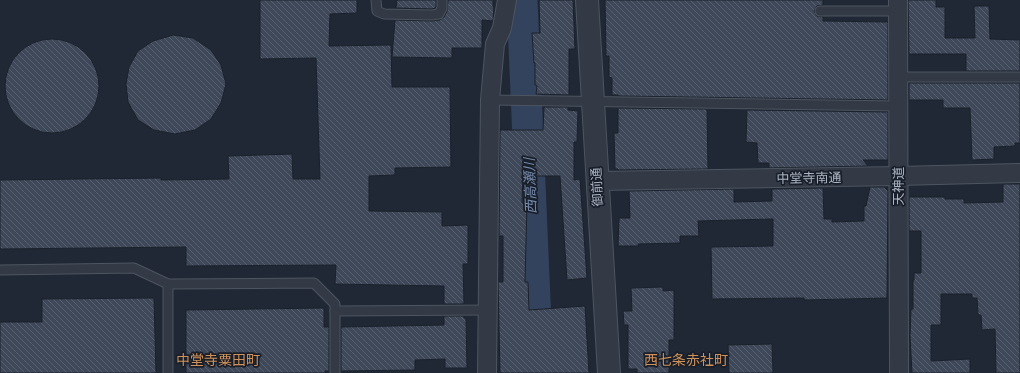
<svg xmlns="http://www.w3.org/2000/svg" width="1020" height="373" viewBox="0 0 1020 373" font-family="Helvetica,'Noto Sans JP',sans-serif">
<defs>
<pattern id="building-back-hatch" width="6" height="6" patternUnits="userSpaceOnUse"><rect width="6" height="6" fill="#3e4858"/><path d="M-1 5l2 2M0 0l6 6M5-1l2 2" fill="none" stroke="#57606e"/></pattern>
</defs>
<rect width="100%" height="100%" fill="#202835"/>
<g fill="none" stroke-linecap="round" stroke-linejoin="round">
<!-- river -->
<polyline stroke="#33435d" stroke-width="31" points="522,0 536,323 535,373"/>
</g>
<!-- building -->
<g fill="url(#building-back-hatch)" stroke="#1b212c">
<polygon points="260,0 357,0 357,13 330,14 329,46 391,45 392,87 450,87 451,167 395,168 395,175 369,176 369,211 442,212 442,226 468,225 468,264 463,264 464,304 444,304 444,286 335,284 336,265 186,266 186,247 0,249 0,180 161,178 161,180 229,179 228,156 292,154 293,179 320,179 316,58 260,59"/>
<polygon points="397,0 436,0 436,7 435,8 432,9 396,8"/>
<polygon points="448,0 493,0 493,7 494,7 493,21 482,20 482,48 452,48 452,58 392,57 395,20 432,21 440,20 444,17 447,11"/>
<polygon points="539,0 573,0 575,49 569,49 569,95 536,94 537,86 535,85 535,63 534,63 532,33 540,33"/>
<polygon points="605,0 823,0 823,5 817,6 814,11 817,16 823,17 823,21 888,22 888,100 618,96 618,95 612,95 612,78 609,77 609,56 606,56"/>
<polygon points="908,0 936,0 936,7 945,7 945,38 975,38 974,6 989,6 990,39 1020,40 1020,71 966,71 966,54 909,54"/>
<polygon points="173,35 193,38 211,50 221,65 226,84 221,103 211,119 195,130 175,134 154,130 138,120 128,102 126,84 129,67 138,51 153,41"/>
<circle cx="52" cy="86" r="47"/>
<polygon points="909,83 1020,83 1020,143 1015,143 1015,146 994,147 994,159 972,160 970,108 943,108 943,100 909,100"/>
<polygon points="544,107 568,107 568,110 578,111 577,142 574,142 574,180 580,179 587,278 567,280 560,176 523,176 522,203 527,203 525,282 528,282 529,310 585,306 589,373 500,373 498,282 503,282 503,236 499,236 500,130 543,130"/>
<polygon points="618,108 707,109 708,169 618,170 618,169 615,169 614,133 618,133"/>
<polygon points="747,110 888,112 888,160 863,160 868,166 769,168 769,163 758,163 757,143 746,142"/>
<polygon points="1003,184 1020,184 1020,373 996,373 995,329 982,330 981,315 978,315 977,298 972,298 972,294 941,294 941,325 931,325 931,361 970,359 970,373 912,373 910,336 911,309 913,309 913,280 914,280 914,273 921,273 921,231 909,231 909,197 945,197 945,199 964,199 964,203 1003,202"/>
<polygon points="870,187 884,187 888,191 887,298 804,300 804,298 712,299 711,247 773,246 773,219 698,221 699,236 680,236 680,243 638,244 639,246 618,246 619,218 630,218 629,191 734,189 734,202 772,201 772,189 823,188 824,219 832,219 832,222 864,221 864,206 866,206"/>
<polygon points="663,287 663,291 674,290 674,340 669,340 669,373 637,373 637,369 628,369 628,325 624,325 623,311 632,311 631,288"/>
<polygon points="154,298 156,373 0,373 0,322 42,322 42,299"/>
<polygon points="324,308 324,327 329,327 329,371 325,371 325,373 186,373 186,310"/>
<polygon points="444,316 464,316 464,318 466,318 467,368 445,368 445,359 415,360 415,370 341,371 341,327 444,325"/>
<polygon points="772,344 773,373 729,373 728,345"/>
</g>
<g fill="none" stroke-linecap="round" stroke-linejoin="round">
<defs>
<g id="service">
<polyline points="376,0 377,11 384,14 432,15 439,14 442,8 442,0"/>
<polyline points="820,11 898,11"/>
<polyline points="898,77 1020,77"/>
<polyline points="490,100 898,106"/>
<polyline points="0,270 134,268 168,284 314,283 335,304 335,373"/>
<polyline points="335,311 488,310"/>
<polyline points="168,373 168,284"/>
</g>
<g id="minor">
<polyline points="898,0 899,373"/>
<polyline points="597,181 898,176 1020,173"/>
<polyline points="487,373 490,100 495,44 502,28 507,0"/>
</g>
<polyline id="tertiary" points="587,0 609,373"/>
</defs>
<!-- service casing -->
<use href="#service" stroke="#4d5561" stroke-width="11"/>
<!-- minor casing -->
<use href="#minor" stroke="#4d5561" stroke-width="20"/>
<!-- tertiary casing -->
<use href="#tertiary" stroke="#4d5561" stroke-width="24"/>
<!-- service -->
<use href="#service" stroke="#333a46" stroke-width="9"/>
<!-- minor -->
<use href="#minor" stroke="#333a46" stroke-width="18"/>
<!-- tertiary -->
<use href="#tertiary" stroke="#333a46" stroke-width="22"/>
</g>
<g text-anchor="middle" dominant-baseline="central" stroke-width="3.5" stroke-linejoin="round" paint-order="stroke">
<!-- street labels -->
<g font-size="13" fill="#adb5c3" stroke="#191f2a">
<text transform="translate(809 178) rotate(-1)">中堂寺南通</text>
<text transform="translate(898 186) rotate(-90)">天神道</text>
<text transform="translate(597 187) rotate(-93)">御前通</text>
</g>
<!-- water labels -->
<g font-size="14" font-style="italic" fill="#758aab" stroke="#191f2a">
<text transform="translate(530 186) rotate(-92)">西高瀬川</text>
</g>
<!-- neighbourhood labels -->
<g font-size="14" fill="#d0925b" stroke="#191f2a">
<text x="218" y="360">中堂寺粟田町</text>
<text x="686" y="360">西七条赤社町</text>
</g>
</g>
</svg>
